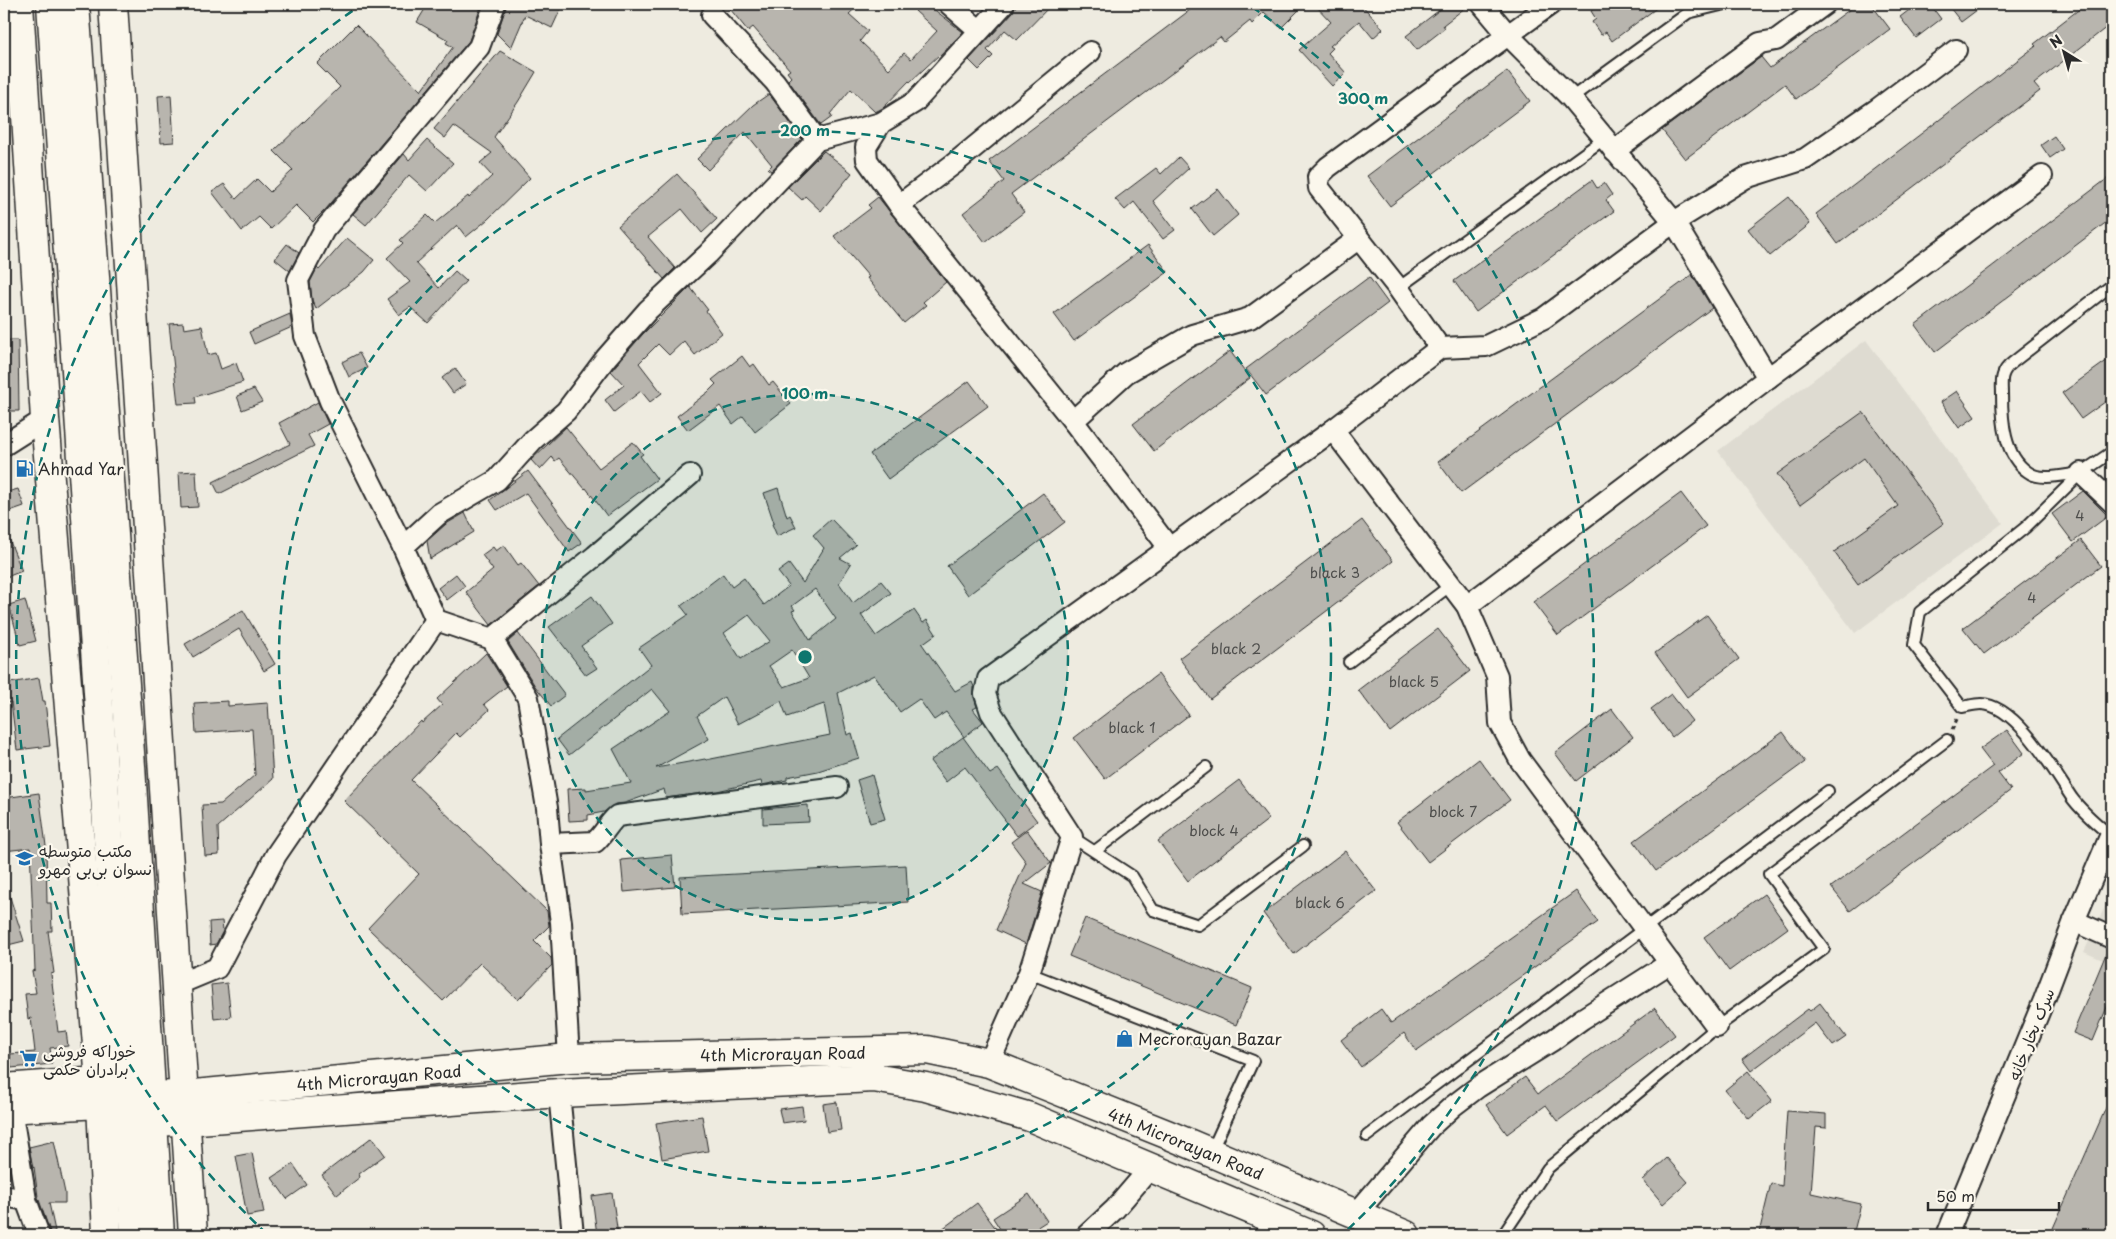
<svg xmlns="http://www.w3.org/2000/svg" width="2116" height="1239" viewBox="0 0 2116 1239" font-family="'Playpen Sans','Playpen Sans Arabic',sans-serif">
<rect width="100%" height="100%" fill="#eeebe0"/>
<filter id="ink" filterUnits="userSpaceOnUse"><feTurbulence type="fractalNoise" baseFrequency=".02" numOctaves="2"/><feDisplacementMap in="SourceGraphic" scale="10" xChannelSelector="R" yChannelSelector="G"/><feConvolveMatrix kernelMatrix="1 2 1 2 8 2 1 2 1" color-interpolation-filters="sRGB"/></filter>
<g filter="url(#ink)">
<!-- built -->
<g fill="#dedbd1">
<polygon points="1866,340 2003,523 1855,633 1718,451"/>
<polygon points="2112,891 2112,964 2084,952"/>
</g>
<!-- building -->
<g fill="#b8b5ae" stroke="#2b2b2b" fill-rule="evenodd">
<polygon points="428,4 482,4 469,41 326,209 313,222 296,205 271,229 259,217 242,231 212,192 224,184 236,199 257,179 270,192 293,170 274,151 340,87 317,64 356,25 421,91 453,47 446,43 448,40 417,22"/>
<polygon points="507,4 563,4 552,28 525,15 511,48 497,34"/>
<polygon points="726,4 860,4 849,14 868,31 860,41 889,69 904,53 911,59 937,31 915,11 922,4 927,4 963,32 940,56 939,55 910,82 909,81 883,108 875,112 851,89 830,114 832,117 821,125 788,80 791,77 787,72 790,70 753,27 748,31"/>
<polygon points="1016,4 1052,4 1017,40 1005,30 987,50 993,56 979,70 969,60 1013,12"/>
<polygon points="1185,4 1305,4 1281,28 1264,12 1252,24 1250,21 1224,42 1220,37 1011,194 1024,212 985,242 963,213 1004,181 989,161 1190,10"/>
<polygon points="1314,4 1361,4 1383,29 1373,38 1359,21 1330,46 1333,48 1328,53 1346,73 1332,86 1299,50 1331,22"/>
<polygon points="1447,4 1470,4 1443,25 1445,28 1417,50 1406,36"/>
<polygon points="1600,4 1662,4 1612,41 1606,32 1601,35 1592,22 1596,19 1591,11"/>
<polygon points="1857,4 1871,4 1890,29 1796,99 1785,84 1685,159 1662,130 1761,57 1770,68"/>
<polygon points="1917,4 1930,4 1941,19 1916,38 1900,17"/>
<polygon points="1947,4 1985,4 1961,22"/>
<polygon points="2086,4 2112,4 2112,23 2034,84 2040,91 1838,244 1816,214 2036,46 2034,44"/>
<polygon points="500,51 536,72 518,102 494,137 530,178 487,220 466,237 457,225 416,263 439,288 455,271 466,281 428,323 410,307 399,315 387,299 410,282 387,258 403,243 400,240 427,215 435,223 468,196 469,198 492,176 480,163 492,153 454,126 445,138 434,129"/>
<polygon points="1507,71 1530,101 1390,206 1367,176"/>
<polygon points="769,94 802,139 771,171 768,169 772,165 745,132 708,170 697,159 753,105"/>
<polygon points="171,95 174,142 161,143 158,96"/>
<polygon points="2054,136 2063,149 2050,158 2041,145"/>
<polygon points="427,140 453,163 427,191 409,175 366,225 353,214 404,154 409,160"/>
<polygon points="824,151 852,173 821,211 805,196 802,200 788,187"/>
<polygon points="1179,157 1189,168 1153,201 1175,230 1163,239 1134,202 1125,210 1115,199 1156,168 1161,174"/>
<polygon points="677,174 717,219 702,233 682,209 648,237 675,268 664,279 618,226"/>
<polygon points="2112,175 2112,218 1935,352 1915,325"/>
<polygon points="1592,180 1597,188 1604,183 1612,195 1606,200 1614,211 1476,312 1454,281"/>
<polygon points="1218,189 1238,215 1213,236 1192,209"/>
<polygon points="878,197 946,282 923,302 926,305 904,323 867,278 869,277 834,236 871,208 868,205"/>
<polygon points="1789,197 1810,224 1770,256 1748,229"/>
<polygon points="347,238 374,260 364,272 316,309 312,300 310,282 317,268 319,270"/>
<polygon points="287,244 299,253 290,271 275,259"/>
<polygon points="1148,245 1168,272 1074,341 1054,314"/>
<polygon points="1692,275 1712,308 1461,493 1438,462"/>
<polygon points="1369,277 1388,303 1266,395 1246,369"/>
<polygon points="690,287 708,310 706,311 722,333 695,355 684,341 669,355 658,344 639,363 662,393 650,402 641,391 614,412 605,400 624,385 611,371 642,335"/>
<polygon points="290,314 292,327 254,344 249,332"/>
<polygon points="183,323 184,329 202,326 208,355 216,353 221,369 236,363 243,382 195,397 196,403 178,404 169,324"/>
<polygon points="4,340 18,340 19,411 4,411"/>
<polygon points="1230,351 1250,378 1154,451 1133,424"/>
<polygon points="359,353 367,368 349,377 342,362"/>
<polygon points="742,356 750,367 754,364 769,385 773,382 791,404 755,432 743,416 733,424 720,406 688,430 677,416 708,392 716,384 712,380"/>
<polygon points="2112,357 2112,397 2081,419 2062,393"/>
<polygon points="455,368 466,384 453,393 442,378"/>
<polygon points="969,381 988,406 888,479 870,454"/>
<polygon points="254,389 262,402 242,410 237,396"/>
<polygon points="1957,391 1975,417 1959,428 1941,402"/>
<polygon points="318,402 328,424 308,435 314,446 219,494 213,482 290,444 279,423"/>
<polygon points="1863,412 1944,523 1858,585 1834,552 1898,506 1864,458 1800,505 1777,474"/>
<polygon points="566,427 599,468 633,442 643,454 640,456 657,479 607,516 586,488 585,489 559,458 555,461 552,457 540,470 531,460"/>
<polygon points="196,471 198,507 181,508 179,472"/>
<polygon points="528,471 582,543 569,552 526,493 497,510 490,500"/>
<polygon points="778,488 787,517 790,515 796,527 777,536 772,524 774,523 764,493"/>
<polygon points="18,489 24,506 4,513 4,493"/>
<polygon points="2083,491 2108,516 2073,542 2052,514"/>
<polygon points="1043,493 1065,522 968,595 947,566"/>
<polygon points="1681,493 1706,526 1558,635 1533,602"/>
<polygon points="465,513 474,532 430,559 427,541 446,524"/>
<path d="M831,519L856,545L840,558L851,564L839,583L853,603L881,581L891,593L861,615L876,636L914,610L923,623L927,620L936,634L922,644L955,691L972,682L974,687V697L977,707L973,709L983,722L964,737L946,712L934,720L919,699L900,712L874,675L838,693L847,735L852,733L859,758L818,771L787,777V780L762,785L761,781L717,791L666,798L664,789L625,803L615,804L604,812L588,815V820L569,821L567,789L586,788V790L631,783L613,749L670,711L652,689L569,755L557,739L651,665L639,648L688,615L681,606L723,574L732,587L744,578L764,605L789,586L778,572L789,564L803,583L824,548L813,535ZM815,589L836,619L810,640L792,611L795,610L792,606ZM749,615L770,641L741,659L724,633ZM792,650L809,678L784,687L769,666ZM724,697L738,724L781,701L787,717L824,704L830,735L706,760L705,759L656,768L709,739L697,716Z"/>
<polygon points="1362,520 1393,561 1210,699 1179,658"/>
<polygon points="4,527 22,571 4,578"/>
<polygon points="2081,540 2101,566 1984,654 1963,628"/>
<polygon points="504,545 518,565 521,563 539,586 491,625 466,592 493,570 482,555 493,547 496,551"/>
<polygon points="456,574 465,586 447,600 438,588"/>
<polygon points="592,596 612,624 581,646 597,668 586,675 549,627"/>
<polygon points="25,600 36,641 20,645 9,605"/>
<polygon points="243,610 275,664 264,671 239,629 193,657 185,644"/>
<polygon points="1707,615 1739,659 1687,697 1655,653"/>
<polygon points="1438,629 1470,671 1390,732 1358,690"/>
<polygon points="518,633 565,695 551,706 535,686 508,642"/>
<polygon points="486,653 507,686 484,704 489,710 460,737 456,733 411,780 547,911 549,926 534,941 551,958 552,965 518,1000 480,963 443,1001 368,928 419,874 344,801 421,721 422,723 442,705 437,699"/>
<polygon points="1158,674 1189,715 1105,779 1074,738"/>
<polygon points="39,678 43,701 45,701 50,746 17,750 11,702 4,704 4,684"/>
<polygon points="1671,694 1692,721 1672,737 1651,709"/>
<polygon points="228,701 228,706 268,703 273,779 218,827 219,855 205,856 202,805 221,804 255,775 252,729 196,733 194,703"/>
<polygon points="1612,709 1633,737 1576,781 1555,753"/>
<polygon points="2007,730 2024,753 1998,773 2011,790 1850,911 1831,887 1993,766 1980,749"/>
<polygon points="1783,732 1805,762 1656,871 1634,841"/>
<polygon points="963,737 990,774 998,769 1037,821 1017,836 965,767 946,782 930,761"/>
<polygon points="1479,759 1510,800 1428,862 1397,822"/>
<polygon points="872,775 885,819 870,823 857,780"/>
<polygon points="1239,780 1269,819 1188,881 1158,841"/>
<polygon points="39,793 46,846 47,903 51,903 52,931 48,931 54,973 51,974 58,1032 66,1031 68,1046 50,1048 52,1064 11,1068 10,1054 35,1052 31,1018 28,1019 25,994 36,993 32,971 35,970 30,848 4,851 4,798"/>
<polygon points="808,805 809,822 763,824 763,809"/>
<polygon points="1027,830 1051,863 1024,884 1042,892 1026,944 996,930 1026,862 1011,842"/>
<polygon points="1345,851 1376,891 1294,954 1263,913"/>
<polygon points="672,855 675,887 624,892 621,860"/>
<polygon points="906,865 908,902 682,914 680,877"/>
<polygon points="7,888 24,941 4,946 4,889"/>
<polygon points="1576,891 1598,922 1416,1051 1404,1033 1361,1067 1341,1040 1381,1009 1391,1023"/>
<polygon points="1764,894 1788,928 1729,971 1704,937"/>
<polygon points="1085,918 1252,988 1236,1025 1069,956"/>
<polygon points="222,921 223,931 216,944 210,945 209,922"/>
<polygon points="2108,949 2112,950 2112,995 2093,1041 2073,1033"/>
<polygon points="227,983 231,1017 214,1019 211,985"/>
<polygon points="1820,1003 1846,1037 1833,1046 1815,1023 1751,1071 1742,1059 1808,1009 1810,1011"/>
<polygon points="1655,1008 1675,1035 1558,1121 1546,1105 1507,1134 1486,1105 1525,1077 1538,1094"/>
<polygon points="1748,1071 1772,1101 1749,1119 1725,1090"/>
<polygon points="2112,1094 2112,1218 2105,1235 2050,1235"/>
<polygon points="837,1102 841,1130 827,1132 823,1104"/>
<polygon points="802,1106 804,1120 782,1123 779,1109"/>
<polygon points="1787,1111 1826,1114 1826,1128 1816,1127 1811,1193 1861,1204 1853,1235 1769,1235 1759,1233 1771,1183 1782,1186"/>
<polygon points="702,1116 708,1151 662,1159 656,1123"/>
<polygon points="372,1137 385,1155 359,1174 360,1177 337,1195 322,1175"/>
<polygon points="54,1141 65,1193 65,1203 49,1203 55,1231 50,1232 38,1197 34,1167 33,1168 29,1147"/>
<polygon points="252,1153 264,1213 247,1216 236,1156"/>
<polygon points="1667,1158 1688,1182 1663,1204 1643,1180"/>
<polygon points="293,1164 307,1185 287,1199 272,1178"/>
<polygon points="612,1193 618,1235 597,1235 592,1196"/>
<polygon points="1029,1194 1047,1221 1025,1235 1004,1235 993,1218"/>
<polygon points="977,1203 997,1230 989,1235 934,1235"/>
</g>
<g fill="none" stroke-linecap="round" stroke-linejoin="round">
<defs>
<g id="lane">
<polyline points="1571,98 1688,13 1725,4"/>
<polyline points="1398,288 1604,139"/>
<path d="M2081,473C2067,474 2041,482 2028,472C2004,456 2002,420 2002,394C2002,388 2001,380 2003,375C2005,369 2008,366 2012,363L2112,285"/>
<polyline points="1349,662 1451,585"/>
<path d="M2111,836C2097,824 2083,813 2072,798C2055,773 2016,704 1981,704C1975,704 1968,706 1962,707L1914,645L1920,612L2026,527L2081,473L2112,452"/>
<polyline points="1072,837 1132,876 1153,910 1198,925 1303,846"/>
<polyline points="1095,851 1206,767"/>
<polyline points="1029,973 1253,1061 1211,1152"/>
<polyline points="1367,1136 1828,791"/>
<polyline points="1503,1235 1548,1168 1717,1027 1824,949 1769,874 1947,740"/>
</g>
<g id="street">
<polyline points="495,4 479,47 324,230 298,280 305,336 330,401 403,547 436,620 492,639 528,698 547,808 550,844 561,922 569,1058"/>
<polyline points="949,4 979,30"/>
<polyline points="1551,4 1508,35 1571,98 1674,222 1768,378"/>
<polyline points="712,15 775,82 817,140"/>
<polyline points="881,123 866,147 867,160 899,205 1073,421 1170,549"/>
<polyline points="1614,151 1760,43 1776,40 1825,4"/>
<polyline points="899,205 955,163 1090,52"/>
<polyline points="1440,348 1398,288 1319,188 1318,177 1328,167 1508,35 1482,4"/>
<polyline points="1073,421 1126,373 1192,335 1250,318 1358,239"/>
<polyline points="1333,430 1467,606 1497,676 1500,723 1520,760 1717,1027"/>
<polyline points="4,445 45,419"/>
<polyline points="2081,473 2112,502"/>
<polyline points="403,547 439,514 497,480 533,440 566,411 606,358 648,310 708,254 817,140 881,123 915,102 1004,4"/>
<polyline points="1467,606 1768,378 2042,176"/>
<polyline points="492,639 595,556 690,475"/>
<path d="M550,844L595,842C604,834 608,824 617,816L837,787"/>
<polyline points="2074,921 2112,938"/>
<polyline points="176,985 217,968 276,855 436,620"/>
<polyline points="989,1063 1029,973 1072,837 991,712 985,694 988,679 1333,430 1440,348 1486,346 1544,318 1674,222 1745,178 1805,159 1876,110 1956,50"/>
<polyline points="559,1093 573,1235"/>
<polyline points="11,1108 26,1200 39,1235"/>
<polyline points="4,1196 26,1200"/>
<polyline points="1356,1214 1431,1126 1453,1106 1478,1087 1553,1040 1582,1019 1670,963"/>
<polyline points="1087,1235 1115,1209 1151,1167"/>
<polyline points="1947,1235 2044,1000 2074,921 2112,832"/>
</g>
<g id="secondary">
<polyline points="19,4 45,419 100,1081 107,1235"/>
<polyline points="113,4 193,1235"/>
<polyline points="4,1088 100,1081"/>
<polyline points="4,1109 101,1104"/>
</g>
<g id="primary">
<polyline points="51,4 135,1235"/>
<polyline points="75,4 131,766 160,1235"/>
<polyline points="126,1096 184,1095 569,1058 927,1050 989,1063 1169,1135 1406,1235"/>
<polyline points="134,1122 185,1121 559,1093 874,1078 926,1087 1030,1117 1311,1235"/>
</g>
</defs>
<!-- lane casing -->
<use href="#lane" stroke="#2b2b2b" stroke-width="14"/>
<!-- street casing -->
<use href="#street" stroke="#2b2b2b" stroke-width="24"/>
<!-- secondary casing -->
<use href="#secondary" stroke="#2b2b2b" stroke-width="31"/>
<!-- primary casing -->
<use href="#primary" stroke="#2b2b2b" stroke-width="31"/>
<!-- path -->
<polyline stroke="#2b2b2b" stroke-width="3" stroke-dasharray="4 4" stroke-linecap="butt" points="1952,730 1958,717"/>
<!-- lane -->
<use href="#lane" stroke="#fbf7ec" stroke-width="10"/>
<!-- street -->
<use href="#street" stroke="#fbf7ec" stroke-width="20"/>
<!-- secondary -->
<use href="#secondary" stroke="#fbf7ec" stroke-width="28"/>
<!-- primary -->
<use href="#primary" stroke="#fbf7ec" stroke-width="28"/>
</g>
</g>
<!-- distance rings -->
<circle cx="805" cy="657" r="263" fill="#0f766e" fill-opacity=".12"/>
<g fill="none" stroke="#0f766e" stroke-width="2.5" stroke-dasharray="9 6">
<circle cx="805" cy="657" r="263"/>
<circle cx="805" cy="657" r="526"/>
<path d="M267 1234A789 789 0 0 1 358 7M1252 7A789 789 0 0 1 1343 1234"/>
</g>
<!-- icons -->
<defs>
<symbol id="fuel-bare" viewBox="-9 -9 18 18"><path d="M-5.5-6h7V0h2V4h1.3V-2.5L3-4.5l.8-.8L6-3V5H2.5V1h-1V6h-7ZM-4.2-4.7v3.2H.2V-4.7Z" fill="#1f6fb2" stroke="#fbf7ec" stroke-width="2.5" paint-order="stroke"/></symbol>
<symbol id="school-bare" viewBox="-9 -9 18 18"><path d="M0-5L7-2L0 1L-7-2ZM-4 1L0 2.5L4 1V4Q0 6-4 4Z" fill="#1f6fb2" stroke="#fbf7ec" stroke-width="2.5" paint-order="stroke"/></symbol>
<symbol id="shop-bare" viewBox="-9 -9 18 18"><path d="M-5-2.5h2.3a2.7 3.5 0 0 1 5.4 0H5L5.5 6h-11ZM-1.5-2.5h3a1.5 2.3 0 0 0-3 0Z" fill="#1f6fb2" stroke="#fbf7ec" stroke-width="2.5" paint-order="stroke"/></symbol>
<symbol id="supermarket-bare" viewBox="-9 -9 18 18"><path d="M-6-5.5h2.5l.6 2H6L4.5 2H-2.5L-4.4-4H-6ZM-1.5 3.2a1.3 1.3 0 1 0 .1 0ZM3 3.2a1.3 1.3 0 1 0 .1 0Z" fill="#1f6fb2" stroke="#fbf7ec" stroke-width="2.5" paint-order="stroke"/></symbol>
</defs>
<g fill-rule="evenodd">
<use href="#fuel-bare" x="12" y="456" width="25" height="25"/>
<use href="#school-bare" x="12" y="846" width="25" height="25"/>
<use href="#shop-bare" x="1112" y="1026" width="25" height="25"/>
<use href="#supermarket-bare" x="16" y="1046" width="25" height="25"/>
</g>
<g text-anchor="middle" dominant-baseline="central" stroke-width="4.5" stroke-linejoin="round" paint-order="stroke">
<!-- number labels -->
<g font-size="14" fill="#4e4e4c">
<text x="2080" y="515">4</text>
<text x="1335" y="572">black 3</text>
<text x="2032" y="597">4</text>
<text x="1236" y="648">black 2</text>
<text x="1414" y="681">black 5</text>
<text x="1132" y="727">black 1</text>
<text x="1453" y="811">block 7</text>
<text x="1214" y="830">block 4</text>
<text x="1320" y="902">black 6</text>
</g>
<!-- poi labels -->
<g font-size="16" fill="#2b2b2b" stroke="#fbf7ec" text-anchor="start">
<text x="38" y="468">Ahmad Yar</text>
<text x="39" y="850">مکتب متوسطه<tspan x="39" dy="18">نسوان بی‌بی مهرو</tspan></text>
<text x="1138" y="1038">Mecrorayan Bazar</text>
<text x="43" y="1050">خوراکه فروشی<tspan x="43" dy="18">برادران حکمی</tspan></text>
</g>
<!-- street labels -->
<g font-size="16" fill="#2b2b2b" stroke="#fbf7ec">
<text transform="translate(2030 1034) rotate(-68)">سرک بخار خانه</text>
<text transform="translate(783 1053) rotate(-1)">4th Microrayan Road</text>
<text transform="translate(379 1077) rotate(-5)">4th Microrayan Road</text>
<text transform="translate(1186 1143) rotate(22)">4th Microrayan Road</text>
</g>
</g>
<circle cx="805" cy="657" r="8" fill="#0f766e" stroke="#fbf7ec" stroke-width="2.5"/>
<g font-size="15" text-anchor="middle" font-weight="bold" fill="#0f766e" stroke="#fbf7ec" stroke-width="4.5" stroke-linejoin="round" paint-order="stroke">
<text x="1363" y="104">300 m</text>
<text x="805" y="136">200 m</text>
<text x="805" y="399">100 m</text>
</g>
<!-- margin -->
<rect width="2116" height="1239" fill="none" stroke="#fbf7ec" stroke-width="20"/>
<rect x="10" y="10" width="2096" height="1219" fill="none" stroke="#2b2b2b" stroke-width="2" filter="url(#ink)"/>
<!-- north arrow -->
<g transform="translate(2064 52) rotate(323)" stroke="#fbf7ec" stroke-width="4" paint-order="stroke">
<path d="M0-4L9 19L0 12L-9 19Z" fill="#2b2b2b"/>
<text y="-8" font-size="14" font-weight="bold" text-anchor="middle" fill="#2b2b2b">N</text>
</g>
<!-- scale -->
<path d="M1928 1202v8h131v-8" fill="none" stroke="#2b2b2b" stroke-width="2.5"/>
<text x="1936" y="1202" font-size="15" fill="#2b2b2b" stroke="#fbf7ec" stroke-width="4" paint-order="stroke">50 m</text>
</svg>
